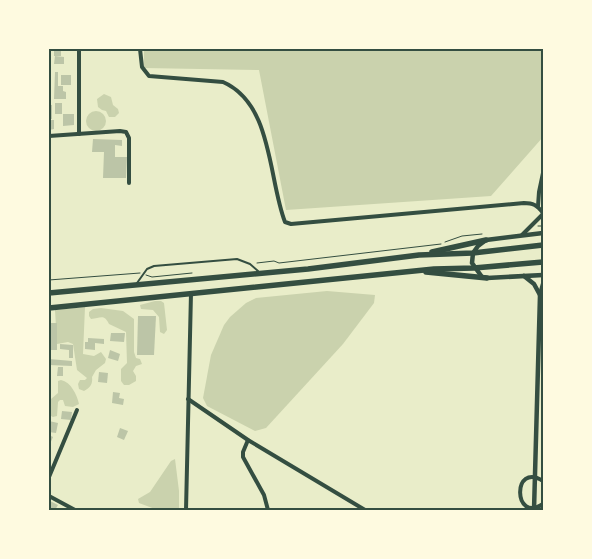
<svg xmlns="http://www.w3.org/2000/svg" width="592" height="559" viewBox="0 0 592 559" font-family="Ubuntu,sans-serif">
<rect width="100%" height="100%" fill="#e9edc9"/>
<!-- green -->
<g fill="#cad2ad">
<polygon points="144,49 543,49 543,137 491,196 286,210 259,70 144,68"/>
<polygon points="104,94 111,97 113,105 118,109 119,113 115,117 109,117 106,111 102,110 98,107 97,99"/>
<circle cx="96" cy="121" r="10"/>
<polygon points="327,291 375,295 374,303 343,344 266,428 255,431 207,406 203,398 211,355 224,325 230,317 246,303 256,298"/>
<polygon points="155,301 161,301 164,303 167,330 164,334 160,332 159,317 153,310 141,309 140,305"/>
<path d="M85,307L83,354L94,356L101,352L106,359L105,363L96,370L92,377C93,384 90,388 84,391L79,389L78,384L80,380H85L87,378L77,370L73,344L68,342L57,344L55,310Z"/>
<path d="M101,308L123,311L134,319V352L136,358L140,359L142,364L136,366L133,371L136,376V381L129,385H124L121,381V369L127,363L126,332L109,324C104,314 101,318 91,319L89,316V312L93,309Z"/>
<path d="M61,380C71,382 77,395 79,404L73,407L65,406L63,400H60L58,402L57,416L53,417L49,415L51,399L58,393V381Z"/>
<polygon points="175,459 179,491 179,510 155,509 139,503 138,499 150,492 171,461"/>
</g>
<!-- building -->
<g fill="#bcc5a7">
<rect x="54" y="49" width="7" height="7"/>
<polygon points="55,56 64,57 64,64 54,64"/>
<polygon points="55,72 58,72 58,86 63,86 63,91 66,92 66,99 54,99"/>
<rect x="61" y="75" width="10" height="10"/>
<rect x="55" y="103" width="7" height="11"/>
<rect x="49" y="105" width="3" height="14"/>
<polygon points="63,114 74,114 74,125 63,126"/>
<polygon points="49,120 54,120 54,129 49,130"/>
<polygon points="93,139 122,140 122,146 115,145 115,157 127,157 126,178 103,178 104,152 92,152"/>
<polygon points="138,316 156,316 154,355 137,355"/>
<rect x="49" y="323" width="8" height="27"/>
<polygon points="111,333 125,333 124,342 110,341"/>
<polygon points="88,338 104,339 104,344 95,343 95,350 85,349 85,342 88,342"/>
<polygon points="60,344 73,345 73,358 69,358 69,350 60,349"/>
<polygon points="110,350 120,354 118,361 108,358"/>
<polygon points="49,359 72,361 72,366 49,365"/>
<polygon points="58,367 63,367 63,376 57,376"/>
<polygon points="99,372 108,373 107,383 98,382"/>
<polygon points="113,392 120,393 119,398 124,399 123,405 112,403"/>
<polygon points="62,411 72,412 71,420 61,419"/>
<polygon points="49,421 58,423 56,433 49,432"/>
<polygon points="120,428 128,431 124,440 117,437"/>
<polygon points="49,435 53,437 49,446"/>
<polygon points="50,501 58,505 55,510 49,510"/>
</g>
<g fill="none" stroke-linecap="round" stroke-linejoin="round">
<!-- path -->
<g stroke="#344e41" stroke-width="1">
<polyline points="538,226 543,226"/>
<polyline points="445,242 462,236 482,234"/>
<polyline points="257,263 274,261 279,263 441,244"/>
<polyline points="146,275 152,277 192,273"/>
<polyline points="49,280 140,273"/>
</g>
<!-- service -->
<polyline stroke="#344e41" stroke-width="2" points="137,283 147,269 154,266 237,259 250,264 258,271"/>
<!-- minor -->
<g stroke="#344e41" stroke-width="4">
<path d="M140,49L142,67L149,76L223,82C273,104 268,178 285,222L291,224L524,203C533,203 537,205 543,213"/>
<polyline points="79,134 79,49"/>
<polyline points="49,136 120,131 126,132 129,138 129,183"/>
<polyline points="538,206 539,192 543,173"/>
<polyline points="522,235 543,214"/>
<polyline points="188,399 248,440 365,510"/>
<polyline points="248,440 243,452 243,457 264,495 268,510"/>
<polyline points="49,477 77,410"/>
<path d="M543,481C512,461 513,524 543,504"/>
<polyline points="49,496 75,510"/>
<polyline points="186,510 191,293"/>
</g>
<!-- tertiary -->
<g stroke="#344e41" stroke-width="4.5">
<polyline points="543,233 486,240 478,246 473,253 472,263 482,277 487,278 543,275"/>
<polyline points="524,276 534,284 540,295"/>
<polyline points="534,510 540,295 543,284"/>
</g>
<!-- primary -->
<g stroke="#344e41" stroke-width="5.5">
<polyline points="432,252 486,240"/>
<polyline points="426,272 487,278"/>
<polyline points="49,293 308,269 419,255 473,253 543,245"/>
<polyline points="49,308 434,269 474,268 543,262"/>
</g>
</g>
<!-- border -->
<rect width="592" height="559" fill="none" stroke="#fefae0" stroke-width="100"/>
<rect x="50" y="50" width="492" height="459" fill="none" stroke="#344e41" stroke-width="2"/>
</svg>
